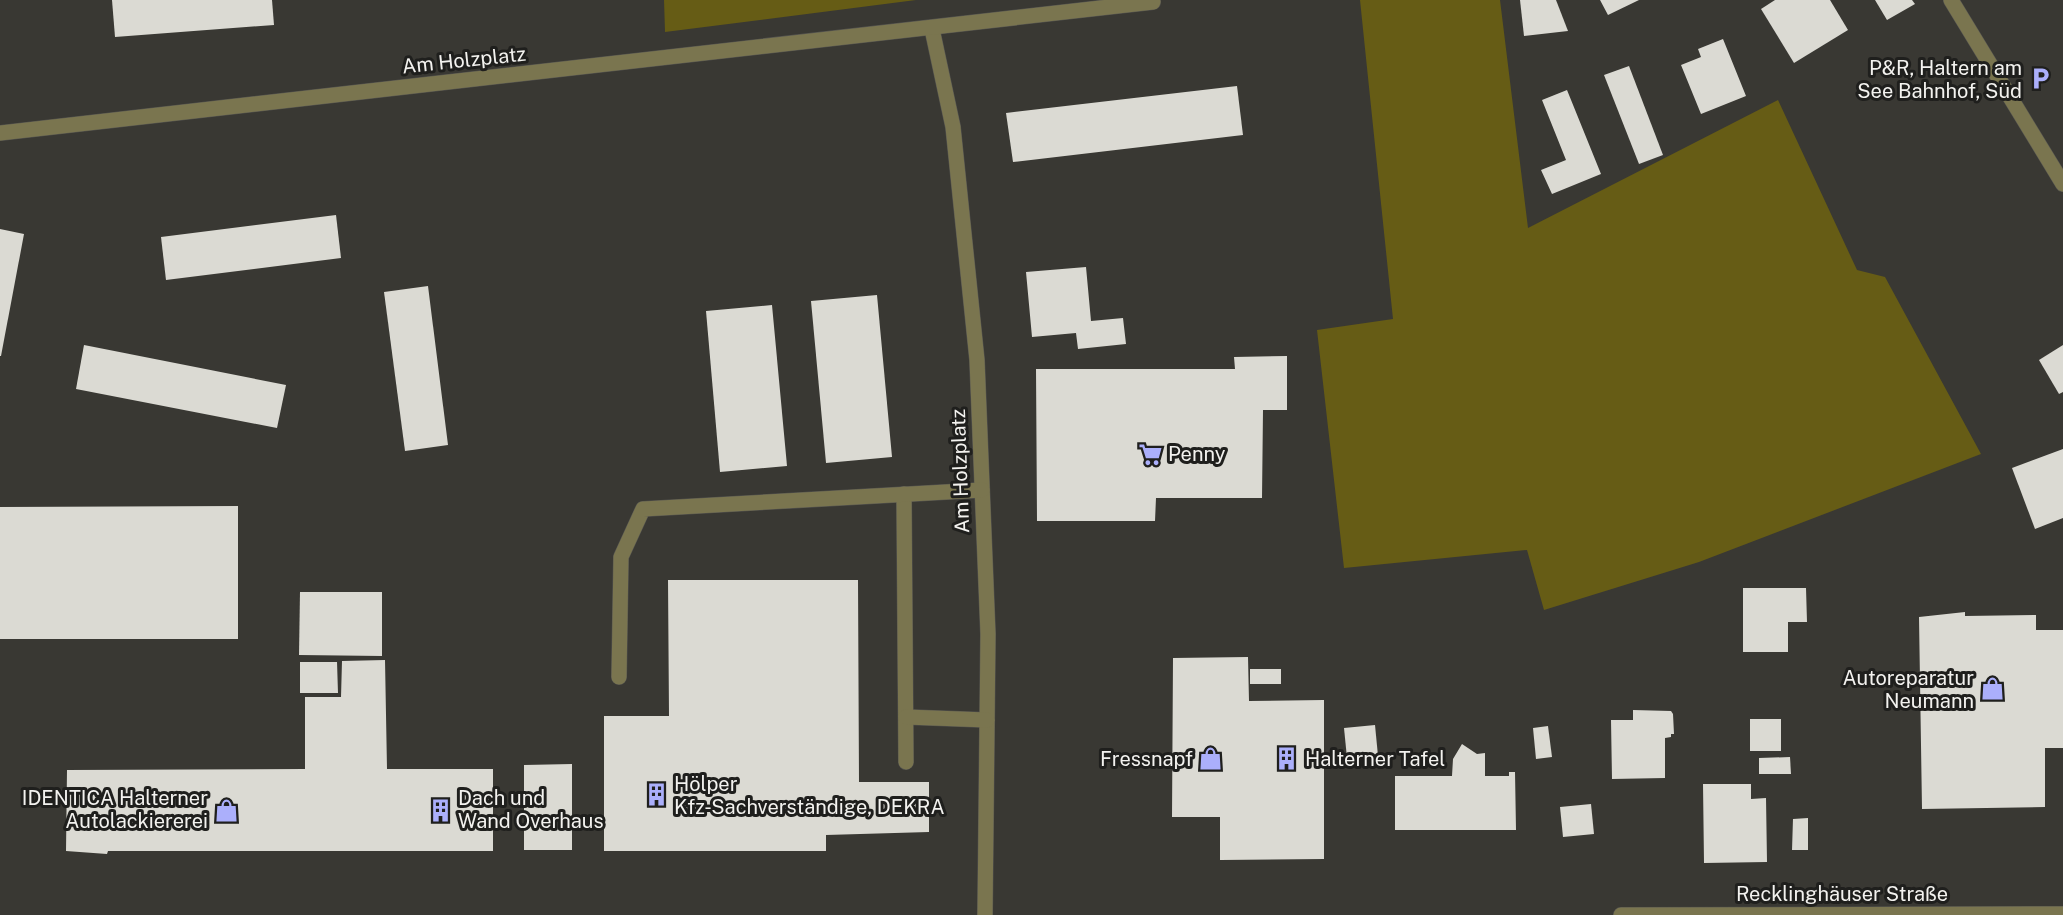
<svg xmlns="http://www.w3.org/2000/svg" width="2063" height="915" viewBox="0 0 2063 915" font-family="'Public Sans',sans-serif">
<rect width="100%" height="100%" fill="#393833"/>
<!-- green -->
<g fill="#665c15">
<polygon points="664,0 916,0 665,32"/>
<polygon points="1360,0 1500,0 1528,228 1778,100 1857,270 1885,277 1981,454 1699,562 1544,610 1527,550 1344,568 1317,330 1393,319"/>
</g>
<!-- building -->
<g fill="#dbdad3">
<polygon points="112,0 272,0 274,25 115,37"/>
<polygon points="1520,0 1556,0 1568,31 1524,36"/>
<polygon points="1600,0 1639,0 1608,15"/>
<polygon points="1775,0 1830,0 1848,30 1794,63 1761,9"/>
<polygon points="1875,0 1912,0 1915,4 1887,20"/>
<polygon points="1723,39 1746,96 1701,114 1681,65 1701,57 1698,49"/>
<polygon points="1629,66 1663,155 1639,164 1604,75"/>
<polygon points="1237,86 1243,135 1013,162 1006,113"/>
<polygon points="1567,90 1601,174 1552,194 1541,170 1566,160 1542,100"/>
<polygon points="336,215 341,258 166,280 161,237"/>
<polygon points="0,229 24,234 1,356 0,356"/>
<polygon points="1086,267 1091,321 1123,318 1126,344 1078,349 1076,333 1032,337 1026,272"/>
<polygon points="428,286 448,445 405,451 384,292"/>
<polygon points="877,295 892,457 826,463 811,301"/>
<polygon points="772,305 787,466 720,472 706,311"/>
<polygon points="84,345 286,385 277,428 76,389"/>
<polygon points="2063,345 2063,392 2059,394 2039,360"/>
<polygon points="1287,356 1287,410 1263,410 1262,498 1156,498 1155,521 1037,521 1036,369 1235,369 1234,357"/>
<polygon points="2063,449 2063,518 2035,529 2012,468"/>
<polygon points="238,506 238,639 0,639 0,507"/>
<polygon points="668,580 858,580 859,782 929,782 929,832 826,835 826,851 604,851 604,716 669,716"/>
<polygon points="1743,588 1806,588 1807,622 1788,622 1788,652 1743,652"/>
<polygon points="300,592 382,592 382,656 299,655"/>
<polygon points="1965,612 1965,616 2036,615 2036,630 2063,630 2063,748 2045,748 2045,807 1922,809 1919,617"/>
<polygon points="1248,657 1249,701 1324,700 1324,859 1220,860 1220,817 1172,817 1173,658"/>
<polygon points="385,660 387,769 493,769 493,851 108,851 107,854 66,851 67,770 305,769 305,697 341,697 342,661"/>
<polygon points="300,662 337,662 338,693 300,693"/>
<rect x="1250" y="669" width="31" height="15"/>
<polygon points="1633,710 1671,711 1673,714 1674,734 1671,734 1671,737 1665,738 1665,778 1612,779 1611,720 1633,720"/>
<rect x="1750" y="719" width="31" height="32"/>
<polygon points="1375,725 1378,756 1347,758 1344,728"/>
<polygon points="1548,726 1552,757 1536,759 1533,728"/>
<polygon points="1462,744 1477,754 1485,753 1485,776 1509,776 1509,772 1515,772 1516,830 1395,830 1395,776 1452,776 1453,759"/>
<polygon points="1790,757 1791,774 1759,774 1759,758"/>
<polygon points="572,764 572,850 524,850 524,765"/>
<polygon points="1703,784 1751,784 1751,799 1766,798 1767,862 1704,863"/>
<polygon points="1591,804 1594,834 1563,837 1560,807"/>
<polygon points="1808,818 1808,850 1792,850 1793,819"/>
</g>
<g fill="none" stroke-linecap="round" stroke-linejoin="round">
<defs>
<g id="minor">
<polyline points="1951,0 2063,184"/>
<polyline points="932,29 953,127 977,360 988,634 985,915"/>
<polyline points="0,133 1153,2"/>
<polyline points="904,494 906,762"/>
<polyline points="619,677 621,557 643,509 982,490"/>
<polyline points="906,717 987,720"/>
<polyline points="1621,915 2063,914"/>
</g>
</defs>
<!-- minor casing -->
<use href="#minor" stroke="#575651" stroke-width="16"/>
<!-- minor -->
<use href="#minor" stroke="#7a754f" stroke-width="15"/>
</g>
<!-- icons -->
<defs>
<symbol id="parking-bare" viewBox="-9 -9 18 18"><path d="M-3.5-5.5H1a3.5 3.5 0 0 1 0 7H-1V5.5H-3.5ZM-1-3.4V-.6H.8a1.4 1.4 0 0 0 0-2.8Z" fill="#abaffb" stroke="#1f1f1d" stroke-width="2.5" paint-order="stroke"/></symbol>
<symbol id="supermarket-bare" viewBox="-9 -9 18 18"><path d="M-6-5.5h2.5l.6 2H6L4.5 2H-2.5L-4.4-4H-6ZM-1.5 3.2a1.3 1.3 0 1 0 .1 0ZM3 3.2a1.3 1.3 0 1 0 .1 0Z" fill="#abaffb" stroke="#1f1f1d" stroke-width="2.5" paint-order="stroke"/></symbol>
<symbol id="shop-bare" viewBox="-9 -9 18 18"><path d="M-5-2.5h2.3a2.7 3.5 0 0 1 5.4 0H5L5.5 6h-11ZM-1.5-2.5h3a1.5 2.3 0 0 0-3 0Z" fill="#abaffb" stroke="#1f1f1d" stroke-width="2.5" paint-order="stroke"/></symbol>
<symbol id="building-bare" viewBox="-9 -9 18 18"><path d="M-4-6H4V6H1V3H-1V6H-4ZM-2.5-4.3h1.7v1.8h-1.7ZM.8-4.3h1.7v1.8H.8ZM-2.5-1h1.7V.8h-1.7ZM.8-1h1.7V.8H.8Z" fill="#abaffb" stroke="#1f1f1d" stroke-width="2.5" paint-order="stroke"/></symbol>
</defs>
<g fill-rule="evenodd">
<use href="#parking-bare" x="2024" y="62" width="33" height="33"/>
<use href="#supermarket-bare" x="1134" y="438" width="33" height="33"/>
<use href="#shop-bare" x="1976" y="672" width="33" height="33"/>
<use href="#shop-bare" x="1194" y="742" width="33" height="33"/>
<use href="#building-bare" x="1270" y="742" width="33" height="33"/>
<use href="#building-bare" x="640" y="778" width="33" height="33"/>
<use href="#shop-bare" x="210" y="794" width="33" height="33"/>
<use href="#building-bare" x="424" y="794" width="33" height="33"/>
</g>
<g text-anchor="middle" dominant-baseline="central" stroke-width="6" stroke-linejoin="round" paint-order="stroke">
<!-- street labels -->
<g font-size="20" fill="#f3f2ef" stroke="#1f1f1d">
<text transform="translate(464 60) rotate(-6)">Am Holzplatz</text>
<text transform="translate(960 471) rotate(-92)">Am Holzplatz</text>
<text x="1842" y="894">Recklinghäuser Straße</text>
</g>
<!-- poi labels -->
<g font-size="20" fill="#f3f2ef" stroke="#1f1f1d" text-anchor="end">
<text x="2022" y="68">P&amp;R, Haltern am<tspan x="2022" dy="23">See Bahnhof, Süd</tspan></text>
<text x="1168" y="454" text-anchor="start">Penny</text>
<text x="1974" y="678">Autoreparatur<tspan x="1974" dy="23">Neumann</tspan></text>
<text x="1193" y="759">Fressnapf</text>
<text x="1305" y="759" text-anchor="start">Halterner Tafel</text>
<text x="674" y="784" text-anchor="start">Hölper<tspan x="674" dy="23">Kfz-Sachverständige, DEKRA</tspan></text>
<text x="208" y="798">IDENTICA Halterner<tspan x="208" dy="23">Autolackiererei</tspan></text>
<text x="458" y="798" text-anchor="start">Dach und<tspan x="458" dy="23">Wand Overhaus</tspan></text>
</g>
</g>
</svg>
